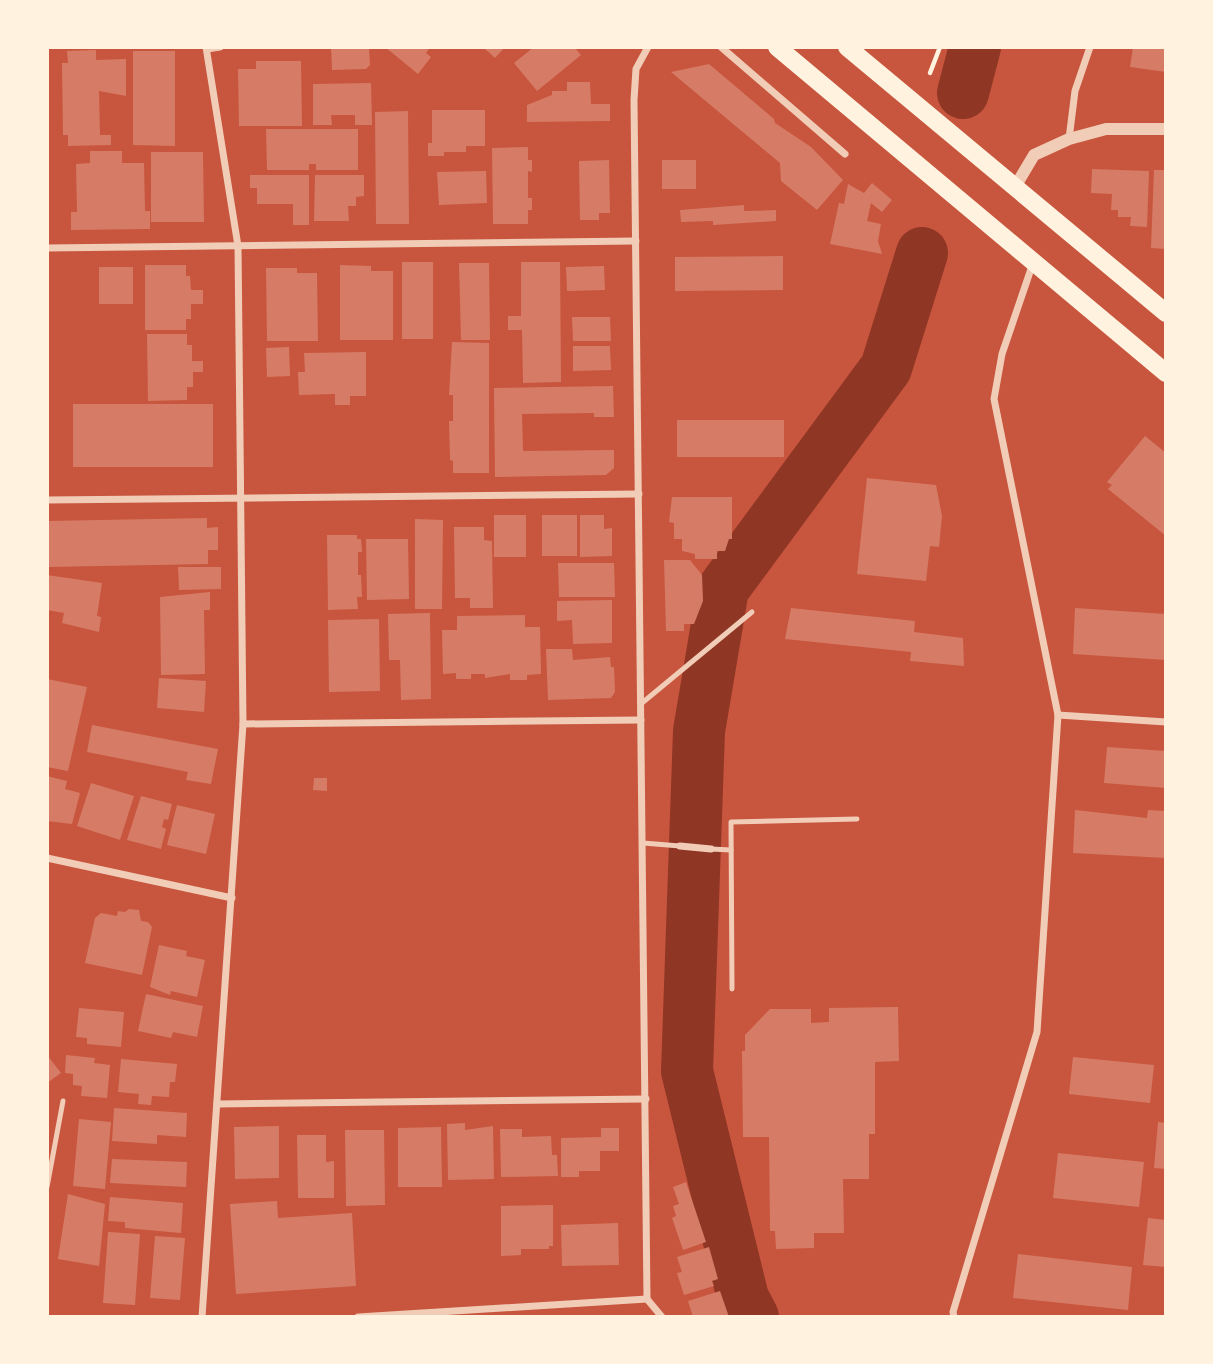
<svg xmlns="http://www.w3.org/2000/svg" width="1213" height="1364" viewBox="0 0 1213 1364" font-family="'Public Sans',sans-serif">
<rect width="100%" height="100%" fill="#c8553d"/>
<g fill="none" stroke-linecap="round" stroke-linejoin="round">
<!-- river -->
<g stroke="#8f3625" stroke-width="52">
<polyline points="963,93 975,47"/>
<polyline points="753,1317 743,1298 687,1071 699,731 723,589 886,368 922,253"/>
</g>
</g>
<!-- building -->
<g fill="#d67c66">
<polygon points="331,47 369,47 370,65 366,69 332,70"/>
<polygon points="385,47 430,47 426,53 431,57 418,74"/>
<polygon points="483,47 505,47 495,58"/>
<polygon points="534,47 574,47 581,55 537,91 514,63"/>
<polygon points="1133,47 1166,47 1166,72 1130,67"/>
<polygon points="96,50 96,60 126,59 126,96 99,91 100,135 111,135 111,145 68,146 68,135 63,135 62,63 68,63 67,51"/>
<polygon points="133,51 175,51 175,146 133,145"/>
<polygon points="256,61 301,61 302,126 239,126 238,69 256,69"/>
<polygon points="709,64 774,119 775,123 811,147 843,180 817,210 781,181 780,163 671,72"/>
<polygon points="567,82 590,82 591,104 610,104 610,121 527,122 527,105 552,95 552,91 567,91"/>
<polygon points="371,83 372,125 355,125 355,115 331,115 332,125 313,125 313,84"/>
<polygon points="432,110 485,110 485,146 466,146 466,152 444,152 444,156 428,156 428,143 432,143"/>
<polygon points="408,111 409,224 376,224 375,112"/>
<polygon points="266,129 358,129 358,170 316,170 316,164 309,164 309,170 267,170"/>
<polygon points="528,147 528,160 532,160 532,172 528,171 528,198 532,198 532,210 528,210 528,224 493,224 492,148"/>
<polygon points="90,151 122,151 122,163 144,163 145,211 150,211 150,229 71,230 71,212 77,212 76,164 90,163"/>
<polygon points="151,152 203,152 204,222 151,222"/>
<polygon points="609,160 610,213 599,213 599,220 580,220 579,161"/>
<rect x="662" y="160" width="34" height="29"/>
<polygon points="1092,169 1149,171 1147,227 1130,226 1131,217 1118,217 1118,210 1111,210 1112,194 1091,193"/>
<polygon points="1154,170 1166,170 1166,249 1151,248"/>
<polygon points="486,171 487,203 439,205 437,172"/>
<polygon points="250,175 309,175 309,225 293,225 293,204 257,204 257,188 250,188"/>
<polygon points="315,175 364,175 364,196 356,197 356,206 348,206 349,221 314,221"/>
<polygon points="872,183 892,200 882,212 871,203 867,221 881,224 878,241 882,254 830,244 839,203 844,204 848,184 864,193"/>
<polygon points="744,205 744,211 776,210 776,221 713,225 713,221 681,222 680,210"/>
<polygon points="783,256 783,290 675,291 675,257"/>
<rect x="402" y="262" width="31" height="77"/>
<polygon points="521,262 560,262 561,382 523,383 522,330 508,330 508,316 521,316"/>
<polygon points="459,263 489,263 490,340 461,340"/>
<polygon points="145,265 186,265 186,276 190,276 191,290 203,290 203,304 191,304 191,319 186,319 186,330 145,330"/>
<polygon points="340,265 371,266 371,271 393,271 393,340 340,340"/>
<polygon points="604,266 605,290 567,291 566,267"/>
<rect x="99" y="267" width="34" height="37"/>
<polygon points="266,268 297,268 297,273 317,273 318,341 267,341"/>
<polygon points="572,317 610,317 611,341 573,341"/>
<polygon points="147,334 187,334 187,345 192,345 192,361 203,361 203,372 193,372 193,387 187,387 187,400 148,401"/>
<polygon points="452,342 489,343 489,473 453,473 453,461 450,460 449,421 453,421 453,395 449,395"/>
<polygon points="573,346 610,346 611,370 573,371"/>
<polygon points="289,347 290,376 267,377 266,348"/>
<polygon points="366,352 366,396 350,396 350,405 335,405 335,394 299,395 298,372 305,372 304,353"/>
<polygon points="613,386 614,417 594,417 594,413 522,414 523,451 614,450 614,468 606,475 495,477 494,388"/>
<rect x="73" y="404" width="140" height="63"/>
<rect x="677" y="420" width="107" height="37"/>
<polygon points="1145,436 1166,453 1166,536 1108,489 1112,485 1107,482"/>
<polygon points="867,478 936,485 942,516 939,547 930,546 926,581 857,574"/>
<polygon points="672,497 732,497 732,539 729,539 725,551 717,551 717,559 695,559 695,554 682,551 682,539 674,539 674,523 669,522"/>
<rect x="494" y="515" width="32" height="42"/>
<rect x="542" y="515" width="35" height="41"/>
<polygon points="580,515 604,515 604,529 612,528 612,556 580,557"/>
<polygon points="207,518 207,528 218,527 218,550 208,550 208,564 48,567 47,521"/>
<polygon points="415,519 443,520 442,609 415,609"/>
<polygon points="454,527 484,527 484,540 492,541 493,608 470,608 470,598 455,598"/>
<polygon points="327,535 357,535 357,539 361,539 362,552 358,552 358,575 361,575 362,597 357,597 358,609 328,610"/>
<polygon points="366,539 408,539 409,599 367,600"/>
<polygon points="664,560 690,560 702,575 703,601 694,624 684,624 684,631 666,631"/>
<polygon points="558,563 614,563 615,597 559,597"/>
<polygon points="178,567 221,567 221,589 179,590"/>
<polygon points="47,575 102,583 97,616 101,617 99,632 62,623 64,613 47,610"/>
<polygon points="210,592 210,610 204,610 205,674 161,675 160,597"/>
<polygon points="612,600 612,643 573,644 572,620 557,621 557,601"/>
<polygon points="791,608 915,621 914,632 963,638 964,666 910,661 911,652 785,639"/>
<polygon points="1075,608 1166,614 1166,660 1073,654"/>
<polygon points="430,613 431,699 401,700 400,660 389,660 388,614"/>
<polygon points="525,615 525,627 540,627 541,674 527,675 527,680 510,680 510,674 485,678 485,674 471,674 471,679 456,679 456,673 443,674 442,630 457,630 457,616"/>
<polygon points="379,619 380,691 329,692 328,620"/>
<polygon points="546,649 572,649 573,660 610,657 611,667 614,667 615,692 611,698 548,700"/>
<polygon points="159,678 206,681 204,712 157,708"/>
<polygon points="47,679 87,687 68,771 47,767"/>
<polygon points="92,725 218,749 211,784 186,780 188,772 87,752"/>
<polygon points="1107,747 1166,751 1166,788 1104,783"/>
<polygon points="47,776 67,781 65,789 80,793 72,824 47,821"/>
<polygon points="314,778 327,778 327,791 313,790"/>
<polygon points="91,783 134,796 120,840 77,826"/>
<polygon points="141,796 172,804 168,820 164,819 162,827 166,829 161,849 127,840"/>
<polygon points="177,805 215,814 206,854 167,845"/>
<polygon points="1075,810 1147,818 1148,810 1166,811 1166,858 1073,853"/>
<polygon points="129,909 139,910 141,921 148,922 152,927 142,975 85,963 95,918 101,913 117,916 118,911 125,912"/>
<polygon points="159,945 187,951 186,956 205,960 197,997 171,991 170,995 150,987"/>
<polygon points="146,994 203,1006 197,1037 173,1032 171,1038 138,1031"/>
<polygon points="898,1007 899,1061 875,1062 875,1134 869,1134 869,1179 843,1179 844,1233 814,1233 814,1248 776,1249 775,1231 770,1231 769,1137 743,1137 742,1051 745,1051 745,1035 770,1009 811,1009 811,1023 829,1022 829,1008"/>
<polygon points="79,1008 124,1012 121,1047 87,1044 87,1038 76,1037"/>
<polygon points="47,1055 61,1073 47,1083"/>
<polygon points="66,1055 95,1058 94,1063 110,1065 107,1098 81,1096 82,1086 73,1085 73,1074 65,1073"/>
<polygon points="1073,1057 1154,1065 1150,1103 1069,1094"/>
<polygon points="121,1059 177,1064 175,1082 170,1082 169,1097 152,1096 151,1105 138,1104 139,1094 118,1092"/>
<polygon points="114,1108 187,1113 186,1137 157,1135 157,1144 112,1141"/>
<polygon points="79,1119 111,1122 105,1189 73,1186"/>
<polygon points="1158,1122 1166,1123 1166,1169 1154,1168"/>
<polygon points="465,1123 465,1130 493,1126 494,1179 448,1180 447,1124"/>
<polygon points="279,1126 279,1178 235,1179 234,1127"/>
<polygon points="441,1127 442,1187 398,1187 398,1128"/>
<polygon points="601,1128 619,1128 619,1151 600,1151 600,1171 579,1171 579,1177 561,1177 561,1138 601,1137"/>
<polygon points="500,1129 522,1129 522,1137 551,1136 552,1155 557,1155 558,1176 501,1177"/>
<polygon points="345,1130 384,1130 385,1205 346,1206"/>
<polygon points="297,1135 326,1135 326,1162 334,1161 334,1198 298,1198"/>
<polygon points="1058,1153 1144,1162 1139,1207 1053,1198"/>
<polygon points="112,1159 187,1162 186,1187 110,1183"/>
<polygon points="686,1182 706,1242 683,1250 672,1218 676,1216 673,1206 679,1204 673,1187"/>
<polygon points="68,1194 105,1204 99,1266 58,1259"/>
<polygon points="110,1197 183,1203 181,1233 125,1228 125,1222 108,1221"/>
<polygon points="277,1201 278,1218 352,1213 356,1286 236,1294 230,1204"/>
<polygon points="553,1205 553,1246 549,1246 549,1249 521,1249 521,1255 501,1256 501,1206"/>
<polygon points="1148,1218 1166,1220 1166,1267 1143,1265"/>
<polygon points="618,1223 619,1265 562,1266 561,1225"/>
<polygon points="108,1232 140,1234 135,1305 103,1303"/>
<polygon points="155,1236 185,1238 180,1300 150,1298"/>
<polygon points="709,1247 718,1279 712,1281 714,1286 684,1295 677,1273 682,1272 677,1257"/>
<polygon points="1018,1254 1132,1267 1128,1310 1013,1298"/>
<polygon points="720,1291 729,1317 693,1317 688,1301"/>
</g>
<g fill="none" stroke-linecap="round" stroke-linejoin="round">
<!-- path -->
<polyline stroke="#fff3e0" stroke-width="4.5" points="930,73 940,47"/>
<!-- service -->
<g stroke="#f1ccb7" stroke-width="5">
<polyline points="642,703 752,612"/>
<polyline points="643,843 680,846"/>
<polyline points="711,849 731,850"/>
<polyline points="732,989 731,822 857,819"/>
<polyline points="47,1187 63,1101"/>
</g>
<!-- minor -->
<g stroke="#f1ccb7" stroke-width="7">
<polyline points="648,47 636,69 634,100 647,1299 662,1317"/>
<polyline points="721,47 845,154"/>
<polyline points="207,49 220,47"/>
<polyline points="1069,139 1075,91 1090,47"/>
<polyline points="47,248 636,241"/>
<polyline points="47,500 639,494"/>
<polyline points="1058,715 1166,722"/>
<polyline points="243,724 641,720"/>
<polyline points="680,846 711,849"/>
<polyline points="47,858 232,898"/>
<polyline points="217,1104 646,1099"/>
<polyline points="202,1317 243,724 238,246 206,47"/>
<polyline points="358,1317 647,1299"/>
<polyline points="954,1317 953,1312 1037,1032 1058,715 994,399 1002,354 1033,263"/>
</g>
<!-- tertiary -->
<polyline stroke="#f1ccb7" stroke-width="12" points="1015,187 1034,155 1069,139 1106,129 1166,129"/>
<!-- primary -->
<g stroke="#fff3e0" stroke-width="18">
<polyline points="777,47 1166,373"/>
<polyline points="847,47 1166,313"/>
</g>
</g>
<!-- border -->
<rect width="1213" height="1364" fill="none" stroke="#fff3e0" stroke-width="98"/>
</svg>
